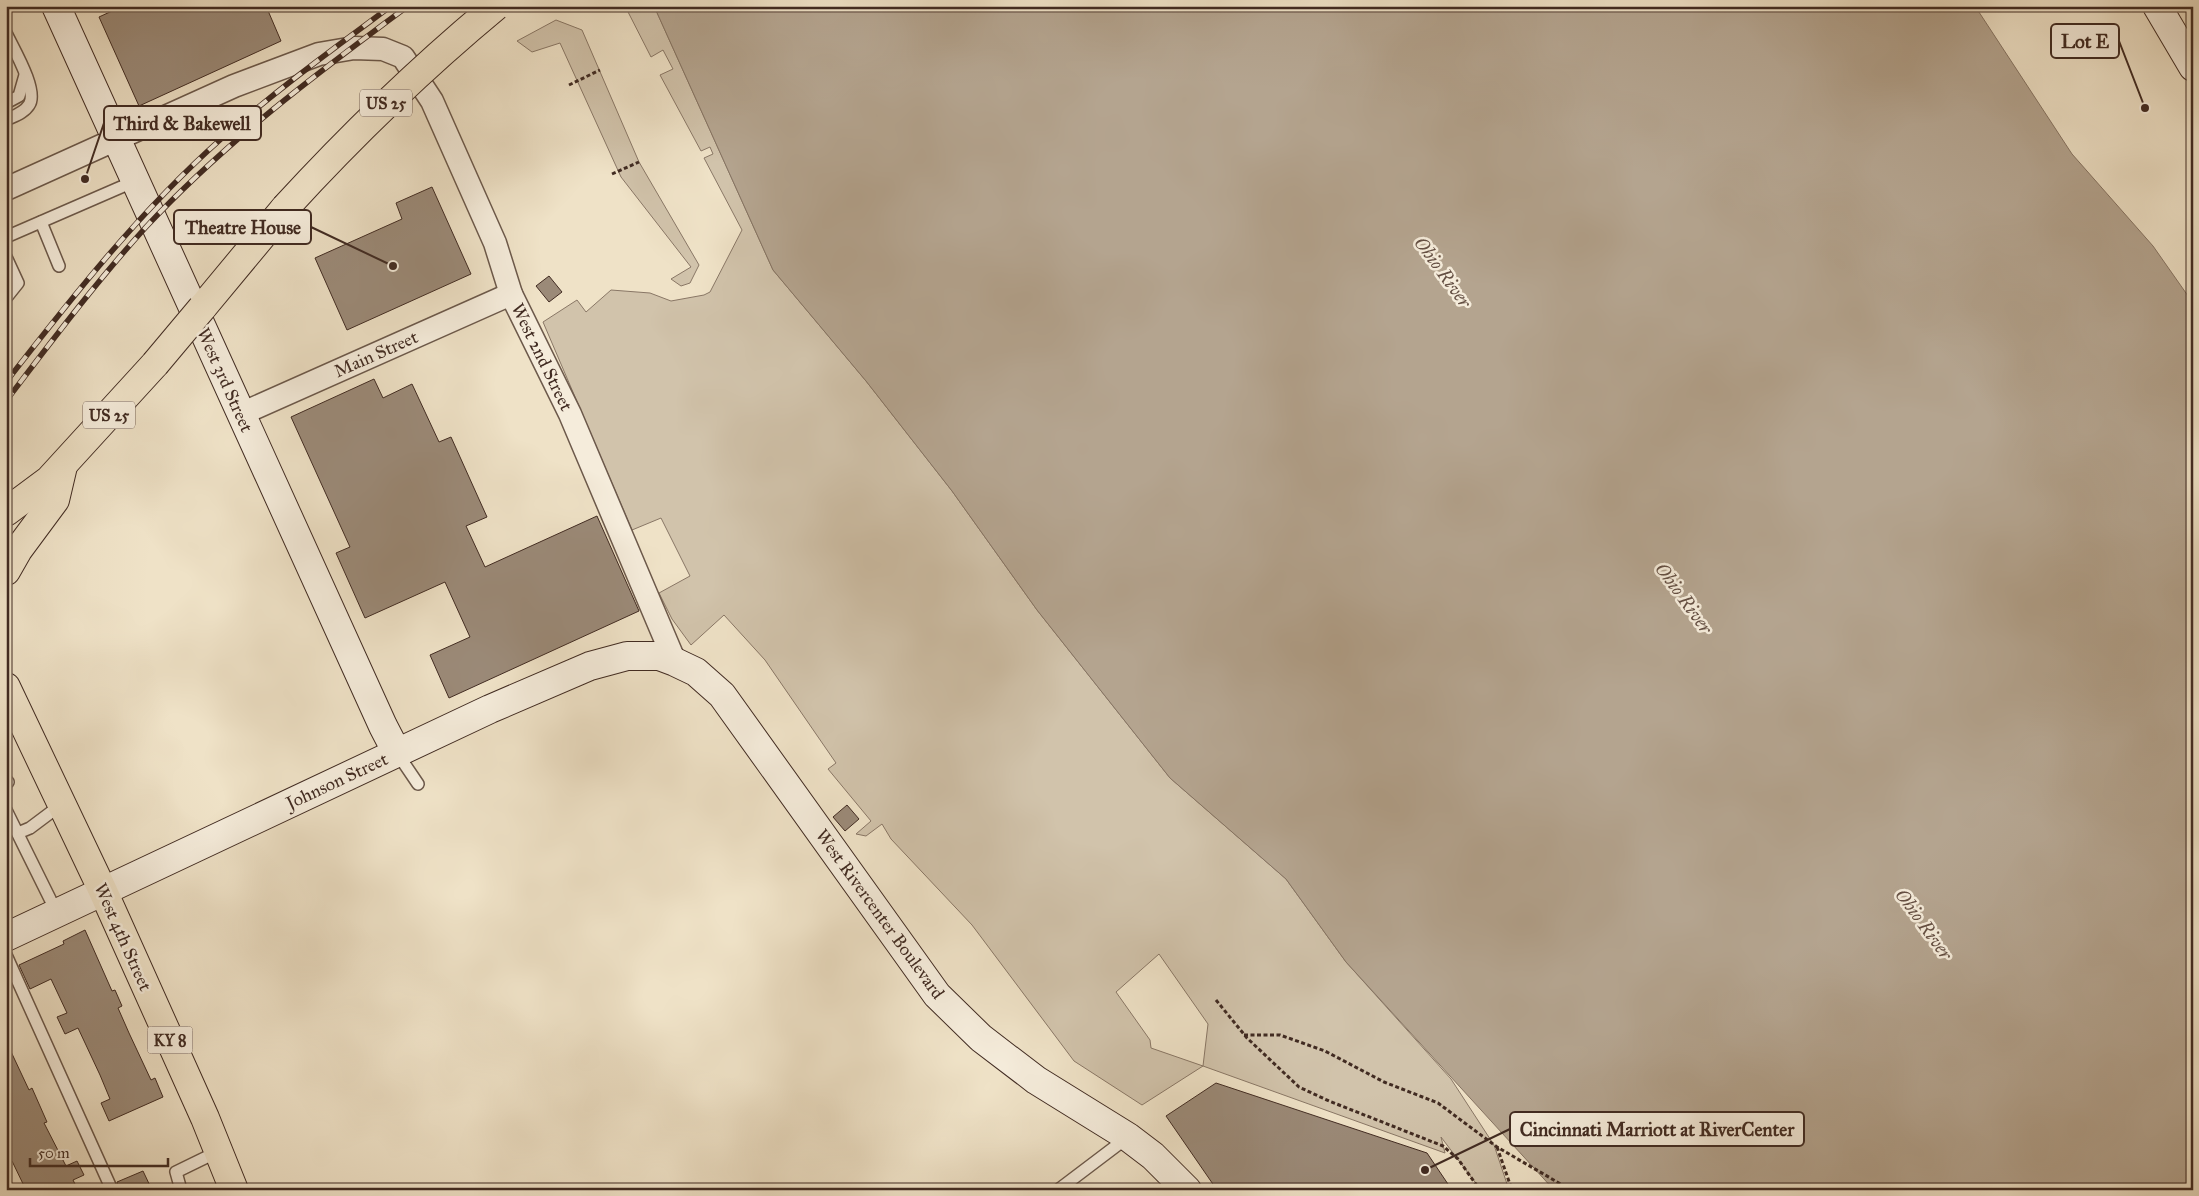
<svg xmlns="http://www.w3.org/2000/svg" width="2199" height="1196" viewBox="0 0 2199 1196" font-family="'IM FELL Great Primer',serif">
<rect width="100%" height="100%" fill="#efe2c7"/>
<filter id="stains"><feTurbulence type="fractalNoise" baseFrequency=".004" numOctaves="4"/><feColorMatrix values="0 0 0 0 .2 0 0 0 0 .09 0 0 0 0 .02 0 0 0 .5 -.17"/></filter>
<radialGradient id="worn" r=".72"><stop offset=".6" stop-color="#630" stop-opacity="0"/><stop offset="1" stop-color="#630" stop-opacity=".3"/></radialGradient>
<!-- green -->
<g fill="#d1c3ab" stroke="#897766" fill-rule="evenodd">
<path d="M625,6H654L773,270L866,381L952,491L1037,610L1170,778L1286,879L1346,962L1451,1079L1494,1145L1509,1190H1481L1441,1137L1445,1153L1203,1066L1142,1105L1074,1061L972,925L891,839L882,824L866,836L856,834L871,821L828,769L836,763L765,660L724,615L691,645L672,619L659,593L690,576L661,518L632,530L543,322L577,300L586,312L611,290L650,293L671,301L704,295L710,292L742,230L704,158L713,154L710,147L701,151L660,75L673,69L663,50L651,57ZM1159,954L1208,1024L1203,1066L1151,1048L1150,1040L1116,992Z"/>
<polygon points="556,20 582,30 639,162 699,265 690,283 681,286 671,279 691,267 621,177 560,43 532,52 517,41"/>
</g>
<!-- water -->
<polygon fill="#b4a48f" stroke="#867463" points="654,6 1975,6 2072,154 2153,246 2193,303 2193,1190 1554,1190 1346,962 1286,879 1170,778 1037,610 952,491 866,381 773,270"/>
<!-- building -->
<g fill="#9b8a78" stroke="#412b22">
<polygon points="123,6 266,6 281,41 139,106 99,17"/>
<polygon points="432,187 471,274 347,330 315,258 402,219 396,203"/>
<polygon points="549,276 562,292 549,302 536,286"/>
<polygon points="374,379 383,398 412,384 439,442 451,437 487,517 466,526 485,567 597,516 639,611 449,698 430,655 470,637 445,582 365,618 336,553 350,547 291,417"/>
<polygon points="847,805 859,819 845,831 833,817"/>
<polygon points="85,930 112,991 115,990 122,1006 118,1008 129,1033 151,1080 155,1078 163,1097 109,1121 101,1103 110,1099 100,1075 78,1028 65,1034 57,1017 67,1013 51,979 30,989 19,965 64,944 63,941"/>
<polygon points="6,1041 29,1090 32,1088 47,1122 44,1123 66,1166 77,1161 84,1175 73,1180 78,1190 26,1190 12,1161 10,1162 6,1153"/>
<polygon points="1216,1083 1427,1153 1452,1190 1217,1190 1166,1116"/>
<polygon points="143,1171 152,1190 119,1190 117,1182"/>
</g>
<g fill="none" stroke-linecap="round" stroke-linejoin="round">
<defs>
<g id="lane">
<path d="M6,33C13,48 39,91 29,105C24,113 14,116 6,120"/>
<polyline points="6,103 19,96 25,75"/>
<polyline points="41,222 59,266"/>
<polyline points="6,237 135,181"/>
<polyline points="6,257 18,283 6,298"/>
<polyline points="397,753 418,784"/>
<polyline points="6,783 8,782"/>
<polyline points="6,810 57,913"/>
<polyline points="18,833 30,828 62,804"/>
<polyline points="6,955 112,1190"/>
<polyline points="181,1190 176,1172 219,1151"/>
<polyline points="1058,1190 1128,1137"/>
</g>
<g id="street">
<polyline points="6,189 234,86 319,54 354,48 383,49 403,57 432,101 495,243 511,294 570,414 675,662"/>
<polyline points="241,414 511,294"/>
</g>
<g id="secondary">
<polyline points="56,6 383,726 397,753"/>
<polyline points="2157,6 2193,67"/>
<polyline points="6,937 490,709 590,666 627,656 659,656 675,662 696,672 722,695 937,995 981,1038 1036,1080 1128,1137 1153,1156 1187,1190"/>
</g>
<g id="primary">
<polyline points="202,308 285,208"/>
<polyline points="6,512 49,480 155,364"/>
<polyline points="6,571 18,550 55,500 63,466"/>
<polyline points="6,687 103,891 205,1118 234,1190"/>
</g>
</defs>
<!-- lane casing -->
<use href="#lane" stroke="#6c594b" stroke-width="14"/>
<!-- street casing -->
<use href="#street" stroke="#6c594b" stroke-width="25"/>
<!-- secondary casing -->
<use href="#secondary" stroke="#412b22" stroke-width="30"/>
<!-- primary casing -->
<use href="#primary" stroke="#412b22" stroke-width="30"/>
<!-- path -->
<g stroke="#412b22" stroke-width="3" stroke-dasharray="4 2.5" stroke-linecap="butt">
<polyline points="569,85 600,70"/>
<polyline points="612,174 639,162"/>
<polyline points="1216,1000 1247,1038 1299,1087 1329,1101 1443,1146 1458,1159 1480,1190"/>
<polyline points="1244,1035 1280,1035 1325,1051 1384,1082 1438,1103 1497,1147 1571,1190"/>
<polyline points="1497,1147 1512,1190"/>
</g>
<!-- lane -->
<use href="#lane" stroke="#f5ecdb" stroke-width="11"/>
<!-- street -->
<use href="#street" stroke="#f5ecdb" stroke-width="22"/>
<!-- secondary -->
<use href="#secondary" stroke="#f5ecdb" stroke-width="28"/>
<!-- primary -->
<use href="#primary" stroke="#efe2c7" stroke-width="28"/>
<defs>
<g id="rail">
<path d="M6,382C73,296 140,211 221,139C275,91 333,49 391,6"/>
<path d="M6,401C51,342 96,282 146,227C224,143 316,74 408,6"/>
</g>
</defs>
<!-- rail casing -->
<use href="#rail" stroke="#412b22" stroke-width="5.5"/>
<!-- rail -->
<use href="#rail" stroke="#f5ecdb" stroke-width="4" stroke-dasharray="11" stroke-linecap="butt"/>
<defs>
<g id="primary-bridge">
<path d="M285,208C351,136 420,69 496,6"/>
<polyline points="155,364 202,308"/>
</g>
</defs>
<!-- primary-bridge casing -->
<use href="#primary-bridge" stroke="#412b22" stroke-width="30" stroke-linecap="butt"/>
<!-- primary-bridge -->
<use href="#primary-bridge" stroke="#efe2c7" stroke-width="28"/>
</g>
<g text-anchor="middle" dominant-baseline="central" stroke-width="5" stroke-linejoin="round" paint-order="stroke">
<!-- shield labels -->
<g fill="#f5ecdb" stroke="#77655a" stroke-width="1">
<rect x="360" y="89.5" width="52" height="27" rx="4"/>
<rect x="83" y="401.5" width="52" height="27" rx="4"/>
<rect x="147.5" y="1026.5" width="45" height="27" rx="4"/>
</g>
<g font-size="16" font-weight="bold" fill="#412b22">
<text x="386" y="103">US 25</text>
<text x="109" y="415">US 25</text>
<text x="170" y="1040">KY 8</text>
</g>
<!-- street labels -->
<g font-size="18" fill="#412b22" stroke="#f5ecdb">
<text transform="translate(376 354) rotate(-24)">Main Street</text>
<text transform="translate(542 357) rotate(64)">West 2nd Street</text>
<text transform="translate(225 380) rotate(66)">West 3rd Street</text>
<text transform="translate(337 781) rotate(-25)">Johnson Street</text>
<text transform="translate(880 914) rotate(54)">West Rivercenter Boulevard</text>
<text transform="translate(123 937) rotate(66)">West 4th Street</text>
</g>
<!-- water labels -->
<g font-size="19" font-style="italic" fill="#644f43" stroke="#f5ecdb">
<text transform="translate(1443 272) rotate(54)">Ohio River</text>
<text transform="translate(1684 598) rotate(54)">Ohio River</text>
<text transform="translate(1924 924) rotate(54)">Ohio River</text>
</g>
</g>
<!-- callouts -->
<path fill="none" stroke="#412b22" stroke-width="2" d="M2145 108L2119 41M85 179L104 123M393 266L311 227M1425 1170L1510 1129"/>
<g fill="#412b22" stroke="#f5ecdb" stroke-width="2">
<circle cx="2145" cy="108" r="5"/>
<circle cx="85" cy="179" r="5"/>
<circle cx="393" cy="266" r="5"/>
<circle cx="1425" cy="1170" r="5"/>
</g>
<g fill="#f5ecdb" stroke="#412b22" stroke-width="2">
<rect x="2051" y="24" width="68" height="34" rx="5"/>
<rect x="104" y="106" width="157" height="34" rx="5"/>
<rect x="174" y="210" width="137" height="34" rx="5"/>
<rect x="1510" y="1112" width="294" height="34" rx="5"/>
</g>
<g font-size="19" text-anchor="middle" font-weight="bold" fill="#412b22">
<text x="2085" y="48">Lot E</text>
<text x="182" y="130">Third &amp; Bakewell</text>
<text x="243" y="234">Theatre House</text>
<text x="1657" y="1136">Cincinnati Marriott at RiverCenter</text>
</g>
<!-- margin -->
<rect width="2199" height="1196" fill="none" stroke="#efe2c7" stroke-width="25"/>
<rect x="8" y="8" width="2184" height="1181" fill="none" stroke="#412b22" stroke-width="2.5"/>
<rect x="12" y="12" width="2174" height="1171" fill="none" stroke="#412b22"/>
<!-- scale -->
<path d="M30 1158v8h138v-8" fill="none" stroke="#412b22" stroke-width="2.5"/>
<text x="38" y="1158" font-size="15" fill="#412b22" stroke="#f5ecdb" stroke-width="4" paint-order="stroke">50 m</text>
<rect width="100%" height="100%" filter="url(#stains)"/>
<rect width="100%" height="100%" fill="url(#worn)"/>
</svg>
